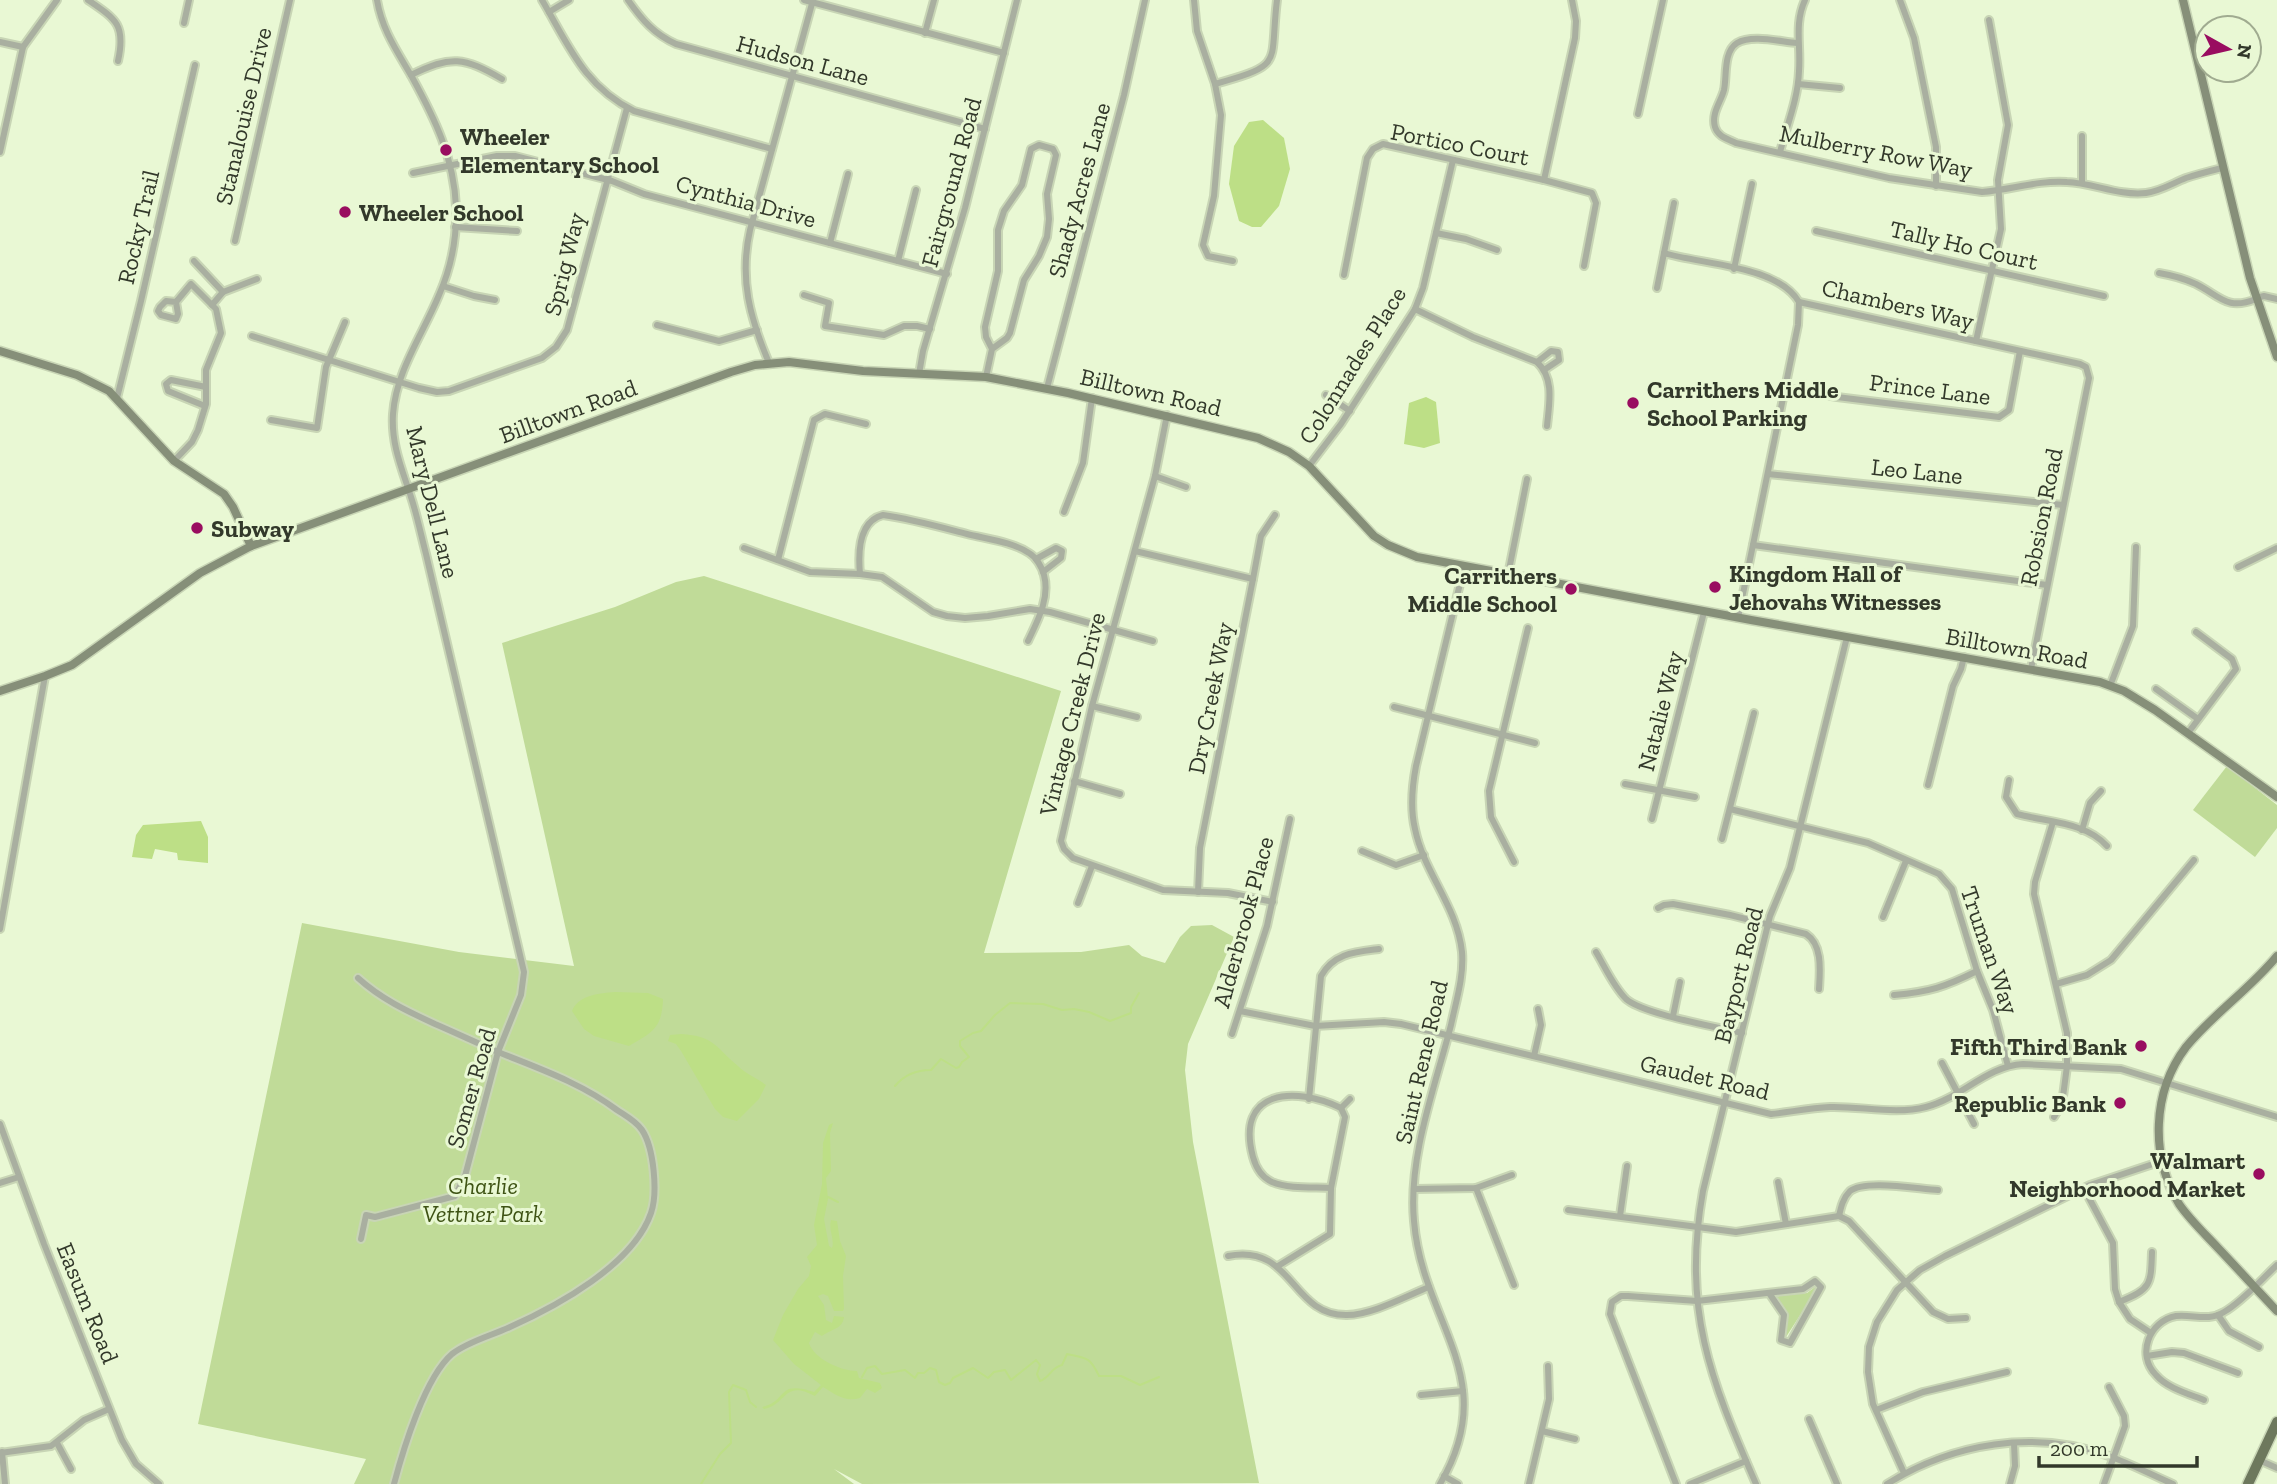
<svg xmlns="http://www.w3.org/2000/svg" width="2277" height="1484" viewBox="0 0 2277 1484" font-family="'Zilla Slab',serif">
<rect width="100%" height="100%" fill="#e9f8d4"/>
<!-- green -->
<g fill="#c0db98">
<polygon points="704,576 1061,691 984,953 1081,952 1129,945 1142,956 1165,963 1180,937 1191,926 1212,925 1234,937 1188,1044 1185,1070 1193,1142 1259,1483 862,1484 834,1469 854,1484 354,1484 366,1459 198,1424 302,923 459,952 574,966 502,643 615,607 676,582"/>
<polygon points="2227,766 2277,805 2277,828 2255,857 2193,810"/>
<polygon points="1815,1287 1817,1289 1786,1337 1787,1312 1775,1296 1807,1293"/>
</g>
<!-- water -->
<g fill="#bddf86">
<polygon points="1263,120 1284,138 1290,169 1279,206 1261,227 1252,227 1239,221 1229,184 1234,146 1249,122"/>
<polygon points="1426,397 1436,402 1440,443 1424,448 1404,444 1409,403"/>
<polygon points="201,821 208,837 208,863 178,860 177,853 155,849 152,859 132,857 136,835 143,825"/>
<path d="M615,992L648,993L663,999C662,1028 653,1032 629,1046L594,1036L584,1029L572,1011C578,995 600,993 615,992Z"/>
<path d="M681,1034C715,1036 715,1047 738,1066C746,1074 757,1078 766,1085L759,1099L737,1121L723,1117L715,1109L681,1051L676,1044L668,1041L670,1035Z"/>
<path d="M833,1123L830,1133L831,1171L826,1178L828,1199L824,1219L829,1246L832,1248C835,1239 828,1230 831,1220L837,1221L840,1241L846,1256L843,1276L844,1309L843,1311H834L828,1296L823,1294L818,1296L824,1305L826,1320L832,1323L834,1316L844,1317C843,1329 831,1329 822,1336L815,1332L809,1343C814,1359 841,1371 857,1371L859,1378L880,1383L882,1388L875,1393L867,1389L860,1398C845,1402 836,1395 823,1387L815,1396C783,1379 788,1404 764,1409L762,1407C789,1401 775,1380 814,1392L821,1385L794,1364L773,1340L783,1315L798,1289L809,1276L811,1266L807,1257L817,1245L814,1225L822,1184L823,1143L829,1125Z"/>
</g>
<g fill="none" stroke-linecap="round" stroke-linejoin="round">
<!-- stream -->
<g stroke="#bddf86" stroke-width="2">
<path d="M895,1086C904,1075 917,1070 931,1070L941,1059L956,1068L959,1067L962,1062L969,1057L960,1046V1041L973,1033L981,1031L995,1015L1010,1003L1043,1004L1062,1010L1074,1009L1089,1012L1110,1021L1131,1013V1007L1139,993"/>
<polyline points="828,1197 838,1202"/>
<path d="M862,1377L867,1368L875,1366L882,1374L905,1370L915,1378L918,1373H924L930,1368L936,1370L939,1382L945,1385L950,1383L953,1378L973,1368L988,1378L994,1372L1005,1370L1011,1380L1036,1360L1040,1365L1037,1374L1040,1381C1051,1377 1050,1368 1062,1365L1067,1354C1087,1358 1090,1357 1099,1376H1121L1140,1385L1159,1377"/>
<polyline points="701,1484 720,1454 731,1443 729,1392 733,1385 746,1390 750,1402 756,1407"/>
</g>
<defs>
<g id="street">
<path d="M88,0C116,19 126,25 118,61"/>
<path d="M542,0C569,46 584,86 634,111L772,149"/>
<path d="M628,0C642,20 654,34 676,44L985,129"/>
<polyline points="804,0 1004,53"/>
<polyline points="1194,0 1197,31 1215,84 1221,115 1214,196 1203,245 1208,256 1233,261"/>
<polyline points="1900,0 1914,38 1936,147 1936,186"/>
<polyline points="549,12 569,0"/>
<polyline points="184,23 189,0"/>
<polyline points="925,33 934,0"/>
<polyline points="0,42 23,47"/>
<path d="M1797,43C1781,42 1752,34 1737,43C1723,52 1727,76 1724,90C1721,102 1711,113 1715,127C1718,137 1728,139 1736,143L1889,178L1982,192C2011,190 2037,180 2067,182C2093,183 2119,196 2146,193C2161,191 2173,183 2186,178C2198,174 2210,171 2222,168"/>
<path d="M411,75C451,55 464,57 502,79"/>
<path d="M1215,84C1286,64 1269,65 1277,0"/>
<polyline points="1798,84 1840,88"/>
<polyline points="1638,114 1663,0"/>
<polyline points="2082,136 2082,183"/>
<polyline points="0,152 23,47 57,0"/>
<path d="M1780,152C1787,125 1798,99 1799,71C1801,46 1794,24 1805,0"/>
<polyline points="413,173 497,156 515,156 612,181 644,194 947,274"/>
<polyline points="1544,180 1575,38 1576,21 1572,0"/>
<polyline points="455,227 517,231"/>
<polyline points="1816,231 2104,296"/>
<polyline points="1436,233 1466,239 1497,250"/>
<polyline points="235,241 290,0"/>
<polyline points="830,243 848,174"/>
<path d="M1664,253C1703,265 1777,265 1799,302L2080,364L2086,367L2089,378L2031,669"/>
<polyline points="194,261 223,292"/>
<polyline points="898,261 916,190"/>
<polyline points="1734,269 1752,184"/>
<path d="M2159,273C2171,275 2185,279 2196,284C2220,296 2227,311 2256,299"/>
<polyline points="1344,275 1367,158 1373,149 1383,144 1544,180 1592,193 1596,203 1584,266"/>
<polyline points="443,286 474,296 495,300"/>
<polyline points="1657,288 1674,203"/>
<polyline points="804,295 829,303 825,326 884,335 904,326 917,326 930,329"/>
<polyline points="2256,298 2264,296 2277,299"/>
<polyline points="212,305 223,292 257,279"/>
<path d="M1415,309L1473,337L1537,362C1555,379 1549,404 1547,426"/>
<polyline points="657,325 719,341 757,330"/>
<polyline points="252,336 419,388 437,392 449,391 542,358 556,347 567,330 627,108"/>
<polyline points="1976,341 2001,229 1998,180 2008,125 1989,20"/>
<polyline points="1537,362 1551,351 1558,352 1559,360 1544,370"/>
<path d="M769,363C750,318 739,279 750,230L813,0"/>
<polyline points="919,374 923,351 965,208 1017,0"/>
<polyline points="986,377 992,349 1007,338 1010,333 1024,280 1039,256 1047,237 1049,219 1047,194 1056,155 1053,149 1039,145 1031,149 1022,185 1004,211 998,230 998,271 985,327 986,337 992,349"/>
<polyline points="1047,388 1124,95 1145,0"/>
<polyline points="1785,388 1837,397 1999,417 2009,410 2020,351"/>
<polyline points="1326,395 1350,411"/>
<polyline points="117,398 141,301 195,65"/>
<polyline points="205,406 168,391 166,384 171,380 206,387"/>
<polyline points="1167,415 1155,476 1092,706 1061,841 1064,849 1073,858 1163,890 1228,893 1273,902"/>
<polyline points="271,420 317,428 326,367 345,322"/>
<polyline points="174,461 192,442 198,430 206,404 206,370 221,333 216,309 191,284 176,302 178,314 176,319 161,315 158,311 160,307 166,301 176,302"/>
<polyline points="1309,466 1341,424 1415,309 1423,288 1453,160"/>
<polyline points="1768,474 2063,505"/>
<polyline points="1155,476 1186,487"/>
<polyline points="1064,512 1083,463 1092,398"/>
<polyline points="1753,545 2047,585"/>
<polyline points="744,548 810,572 860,574 882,577 933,612 947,616 965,618 988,616 1030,609 1050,612 1153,641"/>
<polyline points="1135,551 1253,579"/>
<polyline points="1036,559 1056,548 1062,551 1061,558 1043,572"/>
<polyline points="778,560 814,420 825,414 866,424"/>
<polyline points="2238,567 2277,548"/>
<path d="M860,574C858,552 859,521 883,515C912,519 940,527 967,534C987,539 1013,542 1029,553C1036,557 1042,567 1044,575C1050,598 1038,620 1028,641"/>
<polyline points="1508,575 1527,479"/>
<polyline points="1738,618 1798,325 1799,302"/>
<polyline points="2110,686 2133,626 2136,547"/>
<polyline points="2156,689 2198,719"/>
<polyline points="1092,706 1137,717"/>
<polyline points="1394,707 1535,743"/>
<polyline points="2188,733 2236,669 2232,659 2196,632"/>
<path d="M2009,780L2006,797L2017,814C2046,822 2086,822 2107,846"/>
<polyline points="1074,781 1120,794"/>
<polyline points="1625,784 1695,797"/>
<polyline points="1928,785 1953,686 1961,669 1964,657"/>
<polyline points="1730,809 1868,843 1939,874 1952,889 1977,971 1993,1010 2008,1066"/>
<polyline points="1652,819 1704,612"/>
<polyline points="2053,822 2035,882 2034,894 2067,1033 2067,1066 2062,1104 2054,1117"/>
<polyline points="2082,830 2090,803 2101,791"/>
<polyline points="1722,839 1754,713"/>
<polyline points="1362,851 1396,865 1424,855"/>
<polyline points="1514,862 1491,817 1489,791 1528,628"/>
<polyline points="1198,892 1200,848 1253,579 1261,536 1275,515"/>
<polyline points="1078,903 1092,866"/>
<path d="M1658,908L1664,905L1673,904L1730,915L1806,934C1823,945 1820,971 1819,989"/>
<polyline points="1883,917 1906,861"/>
<polyline points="0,929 45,676"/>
<path d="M1596,952C1605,967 1613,986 1626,999C1643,1014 1717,1027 1742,1033"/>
<path d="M358,978C381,999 407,1011 435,1024C456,1033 477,1043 498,1052C540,1069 581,1083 617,1110C626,1116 636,1121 642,1130C654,1148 658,1193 651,1213C633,1265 557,1306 510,1327C491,1336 469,1341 452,1354C425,1377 403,1450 394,1484"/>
<polyline points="2056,984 2087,975 2111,960 2194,860"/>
<path d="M1894,995C1929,992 1945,987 1977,971"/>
<path d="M1240,1011L1315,1026L1384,1022L1401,1024L1771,1114C1790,1112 1810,1108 1830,1107C1861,1106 1895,1115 1926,1107C1961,1098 1987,1066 2023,1064L2121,1069L2277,1117"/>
<polyline points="1673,1016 1680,982"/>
<polyline points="1232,1034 1267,926 1290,819"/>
<polyline points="1534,1056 1541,1025 1538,1009"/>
<polyline points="1942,1063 1974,1124"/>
<path d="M1309,1099L1321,976C1334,953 1355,952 1379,949"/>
<polyline points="1341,1108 1350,1099"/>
<polyline points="0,1124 44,1244 122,1440 136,1464 159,1484"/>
<polyline points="1778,1182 1786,1224"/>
<polyline points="0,1183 19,1177"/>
<path d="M1331,1188C1313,1187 1289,1189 1272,1182C1261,1177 1256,1168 1253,1157C1235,1089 1295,1086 1341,1108"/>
<polyline points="1476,1188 1514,1285"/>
<polyline points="1414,1189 1476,1188 1512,1175"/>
<polyline points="2089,1198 2113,1243 2115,1289 2119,1302 2130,1319 2151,1333"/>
<polyline points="1568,1210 1736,1232 1839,1216 1849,1221 1933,1312 1948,1319 1966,1318"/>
<polyline points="1620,1216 1627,1166"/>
<path d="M1839,1216C1841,1207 1843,1198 1850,1191C1865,1179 1918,1189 1938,1190"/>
<path d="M361,1239L366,1215L375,1217L455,1196L465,1176L498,1052L521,995L524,972L426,554C421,535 417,515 411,497C402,469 391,444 393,414C396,371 423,334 439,295C451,268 457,237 456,207C454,158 435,119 412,77C397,51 382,30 377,0"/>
<path d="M1228,1256C1294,1243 1290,1316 1347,1315C1372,1315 1406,1296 1429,1287"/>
<polyline points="1278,1266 1330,1234 1331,1188 1345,1117 1341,1108"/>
<path d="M2119,1302C2151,1289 2151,1285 2152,1252"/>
<polyline points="2218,1315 2229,1331 2259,1347"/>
<polyline points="2147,1356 2172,1352 2184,1353 2238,1373"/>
<polyline points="1421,1395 1463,1391"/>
<path d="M2204,1400C2189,1394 2167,1388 2156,1375C2136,1355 2149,1321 2176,1316C2193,1314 2208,1322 2224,1312C2242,1302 2262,1279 2277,1265"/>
<polyline points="1876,1410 1923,1392 2007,1372"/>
<polyline points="1809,1419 1837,1484"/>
<polyline points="1542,1431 1575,1439"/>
<polyline points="57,1443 71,1469"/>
<polyline points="2,1452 5,1484"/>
<polyline points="0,1453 51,1446 84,1420 109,1409"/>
<polyline points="2259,1460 2277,1468"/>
<polyline points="1904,1473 1873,1404 1868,1372 1869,1347 1877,1322 1897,1290 1920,1270 1945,1256 2090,1185 2162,1161"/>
<polyline points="1444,1476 1458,1484"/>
<path d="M1440,1484C1503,1377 1422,1323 1414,1221C1408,1157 1435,1087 1451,1025C1456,1001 1464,977 1462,952C1457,906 1424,873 1415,829C1410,808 1412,787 1416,766L1464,567"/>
<polyline points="1529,1484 1549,1399 1548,1366"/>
<polyline points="1676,1484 1610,1314 1612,1302 1621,1296 1628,1296 1697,1301 1803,1289 1815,1281 1821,1287 1790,1343 1781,1340 1784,1315 1769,1293"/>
<polyline points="1690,1484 1746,1461"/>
<path d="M1756,1484C1710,1378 1682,1310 1703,1191L1770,916L1790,868L1847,637"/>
<path d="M1887,1484C1953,1443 2034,1429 2109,1456C2131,1464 2152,1475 2173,1484"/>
<polyline points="2010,1484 2015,1466 2014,1443"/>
<polyline points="2104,1484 2125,1426 2124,1416 2109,1387"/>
</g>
<g id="secondary">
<polyline points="2183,0 2250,278 2277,357"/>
<polyline points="0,351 77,375 109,391 174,461 224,494 233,507 251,546"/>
<polyline points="0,691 45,676 72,665 200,573 251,546 731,372 755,365 789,362 863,371 986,377 1068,393 1258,438 1289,452 1309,466 1374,536 1388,545 1417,557 1751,620 2100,682 2124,691 2155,710 2277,797"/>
<path d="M2277,956C2250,989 2213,1014 2186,1047C2152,1092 2150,1156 2179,1204C2190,1220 2205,1234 2218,1248C2238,1269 2257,1290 2277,1311"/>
</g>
<polyline id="primary" points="2248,1484 2277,1422"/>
</defs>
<!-- street casing -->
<use href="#street" stroke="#c8d5b5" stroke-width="10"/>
<!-- secondary casing -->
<use href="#secondary" stroke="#c8d5b5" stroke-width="11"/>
<!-- primary casing -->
<use href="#primary" stroke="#c8d5b5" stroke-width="13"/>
<!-- street -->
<use href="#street" stroke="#a9afa0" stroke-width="6"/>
<!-- secondary -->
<use href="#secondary" stroke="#868f79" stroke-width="8"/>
<!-- primary -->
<use href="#primary" stroke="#6d785d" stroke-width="10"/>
</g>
<!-- markers -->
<g fill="#990d60" stroke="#e9f8d4" stroke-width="2.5">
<circle cx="446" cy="150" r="7"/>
<circle cx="345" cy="212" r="7"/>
<circle cx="1633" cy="403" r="7"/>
<circle cx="197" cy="528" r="7"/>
<circle cx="1715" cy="587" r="7"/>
<circle cx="1571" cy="589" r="7"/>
<circle cx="2141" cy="1046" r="7"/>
<circle cx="2120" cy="1103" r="7"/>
<circle cx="2259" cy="1174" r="7"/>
</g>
<g text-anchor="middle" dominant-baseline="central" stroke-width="6" stroke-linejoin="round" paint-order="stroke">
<!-- street labels -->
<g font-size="24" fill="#32382a" stroke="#e9f8d4">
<text transform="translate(803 60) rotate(15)">Hudson Lane</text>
<text transform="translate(243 116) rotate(-77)">Stanalouise Drive</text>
<text transform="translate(1460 144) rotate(11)">Portico Court</text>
<text transform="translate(1876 151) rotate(11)">Mulberry Row Way</text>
<text transform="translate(951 182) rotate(-75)">Fairground Road</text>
<text transform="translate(1079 190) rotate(-75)">Shady Acres Lane</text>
<text transform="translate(746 201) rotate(15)">Cynthia Drive</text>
<text transform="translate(138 227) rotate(-77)">Rocky Trail</text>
<text transform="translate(1964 245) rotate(13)">Tally Ho Court</text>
<text transform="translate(564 264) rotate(-76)">Sprig Way</text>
<text transform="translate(1898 304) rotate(13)">Chambers Way</text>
<text transform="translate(1352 365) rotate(-58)">Colonnades Place</text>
<text transform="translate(1930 389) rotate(7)">Prince Lane</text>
<text transform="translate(1151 392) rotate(13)">Billtown Road</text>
<text transform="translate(568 411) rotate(-20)">Billtown Road</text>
<text transform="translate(1917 471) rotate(6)">Leo Lane</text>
<text transform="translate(433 502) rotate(76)">Mary Dell Lane</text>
<text transform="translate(2041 517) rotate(-79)">Robsion Road</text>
<text transform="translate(2017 648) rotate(10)">Billtown Road</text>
<text transform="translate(1210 698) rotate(-79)">Dry Creek Way</text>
<text transform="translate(1660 711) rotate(-76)">Natalie Way</text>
<text transform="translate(1072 714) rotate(-76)">Vintage Creek Drive</text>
<text transform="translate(1243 922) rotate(-75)">Alderbrook Place</text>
<text transform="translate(1990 950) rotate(71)">Truman Way</text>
<text transform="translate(1738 975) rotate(-76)">Bayport Road</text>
<text transform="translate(1421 1062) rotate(-77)">Saint Rene Road</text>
<text transform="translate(1705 1077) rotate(13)">Gaudet Road</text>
<text transform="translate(471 1088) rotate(-74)">Somer Road</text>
<text transform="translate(88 1303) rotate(68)">Easum Road</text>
</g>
<!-- poi labels -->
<g font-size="24" font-weight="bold" fill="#32382a" stroke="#e9f8d4" text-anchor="start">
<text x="460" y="136">Wheeler<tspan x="460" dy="28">Elementary School</tspan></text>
<text x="359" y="212">Wheeler School</text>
<text x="1647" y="389">Carrithers Middle<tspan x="1647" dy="28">School Parking</tspan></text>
<text x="211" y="528">Subway</text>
<text x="1729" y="573">Kingdom Hall of<tspan x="1729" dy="28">Jehovahs Witnesses</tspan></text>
<text x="1557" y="575" text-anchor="end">Carrithers<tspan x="1557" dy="28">Middle School</tspan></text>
<text x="2127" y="1046" text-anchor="end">Fifth Third Bank</text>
<text x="2106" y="1103" text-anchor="end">Republic Bank</text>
<text x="2245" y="1160" text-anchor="end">Walmart<tspan x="2245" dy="28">Neighborhood Market</tspan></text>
</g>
<!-- park labels -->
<g font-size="24" font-style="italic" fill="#3e5314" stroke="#e9f8d4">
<text x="483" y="1185">Charlie<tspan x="483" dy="28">Vettner Park</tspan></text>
</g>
</g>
<!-- north arrow -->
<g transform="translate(2228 49) rotate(98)"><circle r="33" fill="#e9f8d4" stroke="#a0ab90" stroke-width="2"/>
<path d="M0-5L12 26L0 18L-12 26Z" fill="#990d60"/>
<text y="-10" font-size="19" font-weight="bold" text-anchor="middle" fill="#32382a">N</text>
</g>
<!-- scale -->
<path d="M2039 1456v10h158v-10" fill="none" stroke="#32382a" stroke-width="3.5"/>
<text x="2050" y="1456" font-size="21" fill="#32382a" stroke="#e9f8d4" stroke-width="5" paint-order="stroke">200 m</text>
</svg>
